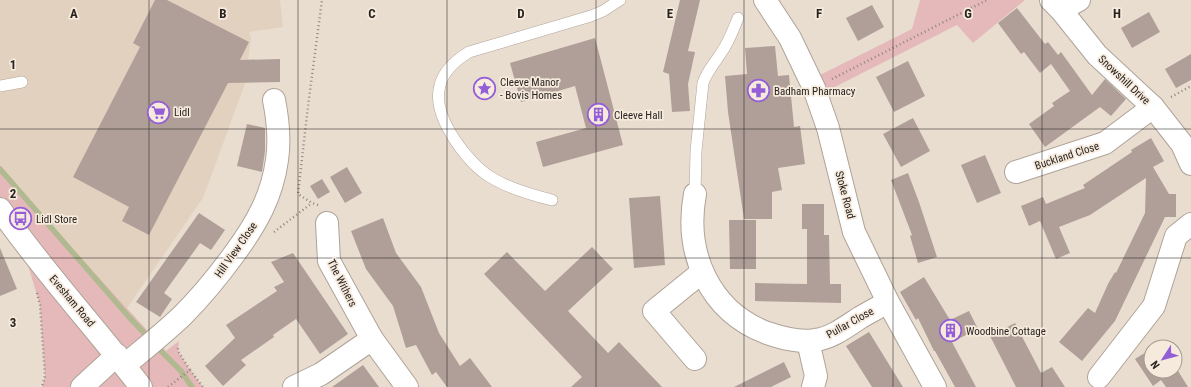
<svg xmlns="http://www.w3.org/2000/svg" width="1191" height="387" viewBox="0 0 1191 387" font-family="'Roboto Condensed',sans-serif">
<rect width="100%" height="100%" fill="#e9ddd0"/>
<!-- built -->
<polygon fill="#e3d1bf" points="0,0 280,0 283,27 249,32 251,37 245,84 203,198 127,308 0,169"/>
<!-- green -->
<g fill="#e5b9b9">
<polygon points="920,0 1025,0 973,43 957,25 817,96 810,80 912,29"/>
<polygon points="0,169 166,351 179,341 178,351 190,370 203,387 42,387 45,376 40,305 20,239 0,209"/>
</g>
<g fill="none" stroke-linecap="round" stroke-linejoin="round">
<!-- stream -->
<g stroke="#b0b98f" stroke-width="5.5">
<polyline points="0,169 129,317 149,338"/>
<polyline points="155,345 181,371 192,387"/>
</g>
</g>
<!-- building -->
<g fill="#b09f98">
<polygon points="155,0 167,0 249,42 240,60 280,59 280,82 228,83 149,235 122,221 129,207 73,177 140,47 133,43"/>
<polygon points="680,0 700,0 688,51 695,52 688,84 690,111 672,112 669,74 663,72"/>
<polygon points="872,5 884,27 858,41 846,18"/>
<polygon points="1017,8 1045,44 1048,42 1058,55 1061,52 1092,95 1105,79 1126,99 1111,116 1100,107 1045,147 1029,124 1054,106 1052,103 1070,91 1051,64 1040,73 1024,52 1021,54 998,23"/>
<polygon points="1149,12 1160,32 1132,48 1121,28"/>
<polygon points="595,38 623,145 543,167 536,142 586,128 575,86 521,102 510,63"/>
<polygon points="775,46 778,76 789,75 794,127 800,126 805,164 778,168 782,190 772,192 772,219 744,219 728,112 725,76 747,74 745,48"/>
<polygon points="1191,54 1191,80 1176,88 1165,69"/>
<polygon points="908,61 925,96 894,112 876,77"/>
<polygon points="913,118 930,151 901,167 883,134"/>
<polygon points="247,124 265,128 265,151 262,172 237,166"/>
<polygon points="1151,138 1164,161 1153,167 1169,194 1176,194 1176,217 1165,217 1115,321 1082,361 1059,342 1088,308 1095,313 1108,284 1115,272 1116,273 1145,213 1146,178 1090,215 1059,227 1070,253 1056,259 1040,221 1029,226 1021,206 1043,197 1046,204 1085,188 1083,185 1132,152 1131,150"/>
<polygon points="985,155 1001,193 977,203 961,165"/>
<polygon points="347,167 362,193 345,203 330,177"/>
<polygon points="908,173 919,202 937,257 918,263 910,236 912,235 891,180"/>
<polygon points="322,179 330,192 318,199 310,186"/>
<polygon points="660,196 665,265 634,268 629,198"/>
<polygon points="802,204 824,204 824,235 829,235 830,284 841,284 841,303 755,301 755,283 807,284 807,229 802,229"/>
<polygon points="199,213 225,230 211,250 200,243 164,293 172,299 160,317 136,302"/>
<polygon points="383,218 396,253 421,287 439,333 460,366 470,358 492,387 447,387 436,372 432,375 416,345 406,348 393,306 366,269 351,231"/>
<polygon points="729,220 756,220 756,269 730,269"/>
<polygon points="592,247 613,269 568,311 608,353 619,342 662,387 571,387 582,377 484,274 507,252 545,291"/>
<polygon points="0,248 17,289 0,296"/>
<polygon points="293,253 348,334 320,354 296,319 273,335 274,337 241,360 246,365 223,386 205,366 235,338 226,325 277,291 274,287 284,282 271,262"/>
<polygon points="924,277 950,320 969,311 978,329 952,342 976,387 955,387 935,351 934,351 918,318 916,320 900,292"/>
<polygon points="1015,323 1041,373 1052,367 1065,387 1016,387 990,336"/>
<polygon points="869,332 903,387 872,387 846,346"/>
<polygon points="1151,349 1151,371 1175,371 1175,366 1188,387 1166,387 1161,380 1153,386 1135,359"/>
<polygon points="784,362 791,377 771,387 734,387"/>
<polygon points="363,365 379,387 332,387"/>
</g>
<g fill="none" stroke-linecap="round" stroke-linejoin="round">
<defs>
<g id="lane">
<polyline points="0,86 22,82"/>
<path d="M695,194L696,151L703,83C707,71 715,63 721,53C729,42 733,30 738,18"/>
<path d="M552,200C532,195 510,189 492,178C468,164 434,119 439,90C441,73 456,60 469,52L591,16L603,11L620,0"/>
</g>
<g id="street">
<polyline points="765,0 790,38 814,88 828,128 854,232 888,302 935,387"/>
<polyline points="1051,0 1061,10 1097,55 1153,107 1182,144 1191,164"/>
<polyline points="1061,10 1079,0"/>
<polyline points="1016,172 1105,143 1153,107"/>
<path d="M695,194C684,253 709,311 767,333C782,338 799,343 815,340C832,338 847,326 861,317C870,312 879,307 888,302"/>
<polyline points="327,223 329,261 372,339 407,387"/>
<polyline points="808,341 816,376 813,387"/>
<polyline points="695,359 654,311 702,272"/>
<path d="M125,365C144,349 164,333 182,316C202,296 219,275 235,253C256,224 272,197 277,160C280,140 278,120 274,100"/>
<polyline points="1099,377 1154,306 1176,236 1191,224"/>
<polyline points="82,387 117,355"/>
<polyline points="294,387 321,374 372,339"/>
</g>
<path id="secondary" d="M0,209C43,271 95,327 141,387"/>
</defs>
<!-- lane casing -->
<use href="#lane" stroke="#afa398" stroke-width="12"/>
<!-- street casing -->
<use href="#street" stroke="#afa398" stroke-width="24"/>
<!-- secondary casing -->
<use href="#secondary" stroke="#afa398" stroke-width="24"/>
<!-- path -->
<g stroke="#8f877e" stroke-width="2.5" stroke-dasharray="1 3" stroke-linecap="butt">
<polyline points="832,79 987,0"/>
<polyline points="1171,97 1191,86"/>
<polyline points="318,205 312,203 298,194 308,106 322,0"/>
<polyline points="274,232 312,203"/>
<polyline points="37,293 40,305 45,376 42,387"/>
<polyline points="190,370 203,387"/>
<polyline points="168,387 190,370 178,351 178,347"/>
</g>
<!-- lane -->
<use href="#lane" stroke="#fff" stroke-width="11"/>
<!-- street -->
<use href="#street" stroke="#fff" stroke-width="22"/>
<!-- secondary -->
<use href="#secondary" stroke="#fff" stroke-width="22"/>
</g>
<!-- grid -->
<path fill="none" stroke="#292420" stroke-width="1" stroke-opacity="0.55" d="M149,0V387M298,0V387M447,0V387M596,0V387M744,0V387M893,0V387M1042,0V387M0,129H1191M0,258H1191"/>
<!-- icons -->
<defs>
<symbol id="sight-ring" viewBox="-11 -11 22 22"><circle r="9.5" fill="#f6eadd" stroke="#945ed7" stroke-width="1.5"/><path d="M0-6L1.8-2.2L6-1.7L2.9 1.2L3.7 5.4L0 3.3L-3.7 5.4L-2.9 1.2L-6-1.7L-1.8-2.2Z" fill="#945ed7"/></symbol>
<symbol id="pharmacy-ring" viewBox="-11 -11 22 22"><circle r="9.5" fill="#f6eadd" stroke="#945ed7" stroke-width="1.5"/><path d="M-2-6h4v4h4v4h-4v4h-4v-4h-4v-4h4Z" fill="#945ed7"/></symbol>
<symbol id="supermarket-ring" viewBox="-11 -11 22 22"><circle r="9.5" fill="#f6eadd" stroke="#945ed7" stroke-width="1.5"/><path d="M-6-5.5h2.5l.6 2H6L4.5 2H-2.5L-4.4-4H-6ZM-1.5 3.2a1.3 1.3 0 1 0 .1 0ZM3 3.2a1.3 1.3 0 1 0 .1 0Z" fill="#945ed7"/></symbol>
<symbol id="building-ring" viewBox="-11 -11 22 22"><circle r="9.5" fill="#f6eadd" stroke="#945ed7" stroke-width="1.5"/><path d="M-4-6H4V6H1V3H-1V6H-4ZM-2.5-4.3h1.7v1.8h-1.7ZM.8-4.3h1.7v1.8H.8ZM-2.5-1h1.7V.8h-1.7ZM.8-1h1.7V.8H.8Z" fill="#945ed7"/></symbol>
<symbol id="bus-ring" viewBox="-11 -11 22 22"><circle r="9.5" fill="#f6eadd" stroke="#945ed7" stroke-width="1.5"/><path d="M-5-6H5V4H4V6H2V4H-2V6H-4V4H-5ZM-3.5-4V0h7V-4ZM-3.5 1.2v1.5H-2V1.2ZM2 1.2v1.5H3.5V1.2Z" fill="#945ed7"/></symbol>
</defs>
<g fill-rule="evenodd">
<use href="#sight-ring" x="472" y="76" width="25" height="25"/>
<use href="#pharmacy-ring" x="746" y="78" width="25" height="25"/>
<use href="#supermarket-ring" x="146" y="100" width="25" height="25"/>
<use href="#building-ring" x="586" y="102" width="25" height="25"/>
<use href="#bus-ring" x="8" y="206" width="25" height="25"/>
<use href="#building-ring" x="938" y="318" width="25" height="25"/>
</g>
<g text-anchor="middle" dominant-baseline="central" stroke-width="3.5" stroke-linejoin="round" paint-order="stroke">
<!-- street labels -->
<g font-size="11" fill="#292420" stroke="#f6eadd">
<text transform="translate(1124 80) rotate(43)">Snowshill Drive</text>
<text transform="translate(1067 156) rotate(-18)">Buckland Close</text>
<text transform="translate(845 195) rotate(75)">Stoke Road</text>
<text transform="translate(236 250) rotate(-55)">Hill View Close</text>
<text transform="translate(342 283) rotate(63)">The Withers</text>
<text transform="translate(72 301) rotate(50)">Evesham Road</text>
<text transform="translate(850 323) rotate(-29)">Pullar Close</text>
</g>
<!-- poi labels -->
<g font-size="11" fill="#292420" stroke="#f6eadd" text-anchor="start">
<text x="500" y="82">Cleeve Manor<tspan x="500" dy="13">- Bovis Homes</tspan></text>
<text x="774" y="91">Badham Pharmacy</text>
<text x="174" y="112">Lidl</text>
<text x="614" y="115">Cleeve Hall</text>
<text x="36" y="219">Lidl Store</text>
<text x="966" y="331">Woodbine Cottage</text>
</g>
</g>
<g font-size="13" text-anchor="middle" font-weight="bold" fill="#292420" stroke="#f6eadd" stroke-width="3.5" stroke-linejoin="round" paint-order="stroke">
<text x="74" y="18">A</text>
<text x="223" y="18">B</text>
<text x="372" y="18">C</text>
<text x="521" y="18">D</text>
<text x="670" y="18">E</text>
<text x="819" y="18">F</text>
<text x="968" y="18">G</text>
<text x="1117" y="18">H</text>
<text x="13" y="69">1</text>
<text x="13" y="198">2</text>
<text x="13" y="327">3</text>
</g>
<!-- north arrow -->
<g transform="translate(1163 359) rotate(234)"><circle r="19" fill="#f6eadd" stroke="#a49b91"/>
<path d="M0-3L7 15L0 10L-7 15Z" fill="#945ed7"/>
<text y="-6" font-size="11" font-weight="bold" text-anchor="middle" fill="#292420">N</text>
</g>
</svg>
